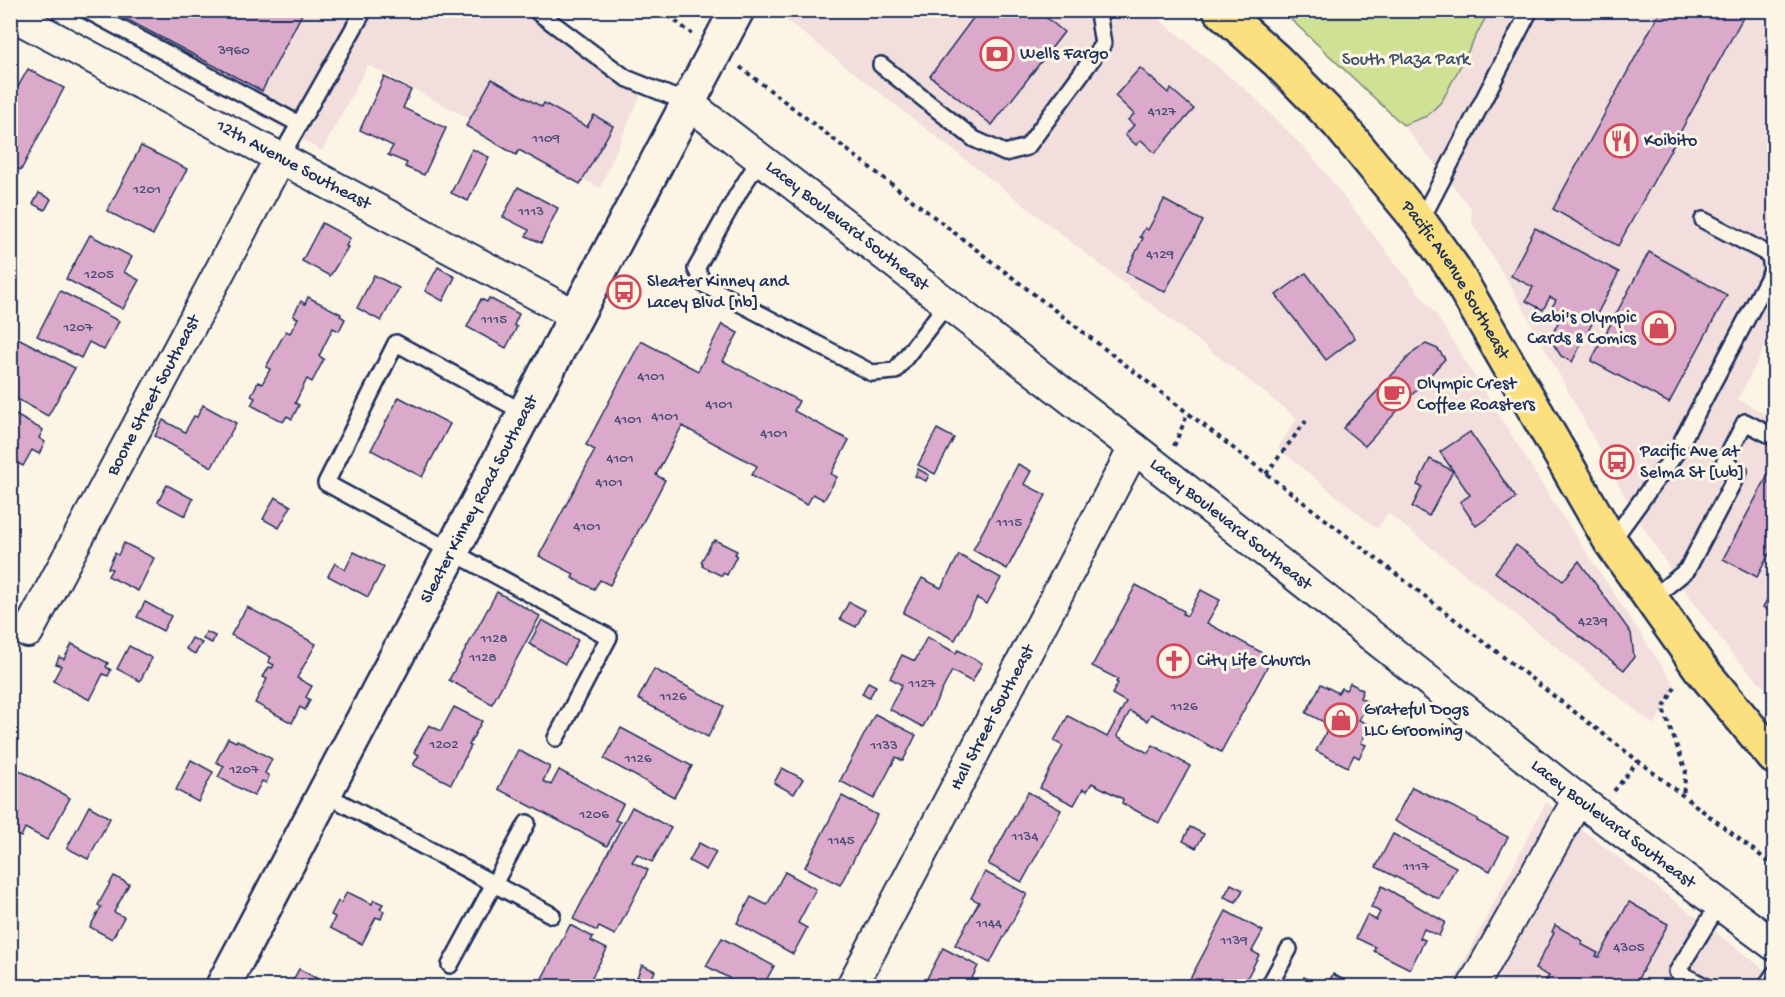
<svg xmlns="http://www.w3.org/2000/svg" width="1785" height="997" viewBox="0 0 1785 997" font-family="'Gochi Hand',sans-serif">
<rect width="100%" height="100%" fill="#fcf5e5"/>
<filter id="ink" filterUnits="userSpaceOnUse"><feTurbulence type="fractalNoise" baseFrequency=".0167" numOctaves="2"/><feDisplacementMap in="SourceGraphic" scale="12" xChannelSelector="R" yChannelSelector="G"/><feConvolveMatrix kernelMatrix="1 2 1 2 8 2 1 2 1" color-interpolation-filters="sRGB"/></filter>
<g filter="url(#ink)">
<!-- built -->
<g fill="#f2dedd">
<polygon points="790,10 1149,11 1251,94 1311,155 1437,316 1557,508 1676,687 1654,725 1388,513 1377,529 1278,448 1297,418 785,19"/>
<polygon points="77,11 548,11 644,87 600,188 368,65 322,151"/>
<polygon points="1282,11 1774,11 1774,330 1738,399 1774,419 1774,697 1731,653 1676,578 1633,511 1517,297 1472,223 1471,208 1403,125"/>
<polygon points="1546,802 1774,977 1774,986 1451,986"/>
</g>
<!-- green -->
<polygon fill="#cee195" stroke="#74887a" stroke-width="1.5" points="1282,11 1489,11 1442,101 1427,116 1403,125"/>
<!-- building -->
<g fill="#dbaaca" stroke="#1b2f5e" stroke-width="1.5">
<polygon points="109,10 304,10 262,91"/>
<polygon points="979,10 1037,10 1064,32 992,125 930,76"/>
<polygon points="1661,10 1747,10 1618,246 1553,209"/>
<polygon points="1140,68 1168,93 1171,89 1194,109 1155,153 1141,140 1136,145 1125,135 1134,125 1128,120 1134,114 1115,96"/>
<polygon points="28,69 64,88 21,170 10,165 10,101"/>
<polygon points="384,77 411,90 403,108 446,128 424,175 405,167 407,163 388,155 393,146 360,130"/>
<polygon points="492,79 542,107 544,103 587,127 594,115 613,126 580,184 519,150 516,155 466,126"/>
<polygon points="141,146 187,169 153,235 107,211"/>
<polygon points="472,149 489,157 468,201 451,193"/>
<polygon points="518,187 558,208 541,243 526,236 529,230 503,217"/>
<polygon points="39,193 51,199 45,210 33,204"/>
<polygon points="1164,200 1203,221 1165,292 1126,272 1143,238 1140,237 1145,228 1148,230"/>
<polygon points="322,223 350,238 346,246 348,247 330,276 302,261"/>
<polygon points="1535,228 1619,272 1572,362 1561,356 1550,339 1563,312 1552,307 1556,300 1550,297 1543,310 1526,301 1533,287 1511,276"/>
<polygon points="90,235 132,257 124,272 139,280 123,309 66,279"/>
<polygon points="1649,252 1727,295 1669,403 1591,361"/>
<polygon points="438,267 455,277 443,301 425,291"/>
<polygon points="1306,273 1355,338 1326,360 1276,295"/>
<polygon points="374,275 399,288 381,321 357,308"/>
<polygon points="60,291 119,321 104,350 89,342 81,358 37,336"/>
<polygon points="308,297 341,314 340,316 345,319 339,331 333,328 319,356 324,359 312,382 307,379 295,403 299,405 292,419 287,416 283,422 251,405 255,398 251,396 258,382 262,384 270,369 266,367 286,331 290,333 298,318 293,316 301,301 305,304"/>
<polygon points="489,298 519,314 514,325 517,327 506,348 467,327 481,299 487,302"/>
<polygon points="722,324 738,333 723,361 799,401 794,411 849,440 831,474 837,477 824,500 813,494 807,505 752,475 757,466 682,426 656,475 665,480 610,585 600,580 594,589 572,578 574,574 539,556 595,450 586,445 641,341 698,371"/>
<polygon points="18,338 75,368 48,416 10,395 10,351"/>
<polygon points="1426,344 1438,349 1445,359 1365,446 1343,428 1415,350"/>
<polygon points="399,397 450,424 422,477 371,450"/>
<polygon points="203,405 236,423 212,467 155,436 163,420 185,432 194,416 197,417"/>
<polygon points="10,412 43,430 39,438 45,442 39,454 32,450 23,466 10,459"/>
<polygon points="937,429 954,438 935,474 918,465"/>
<polygon points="1470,432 1516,498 1476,526 1460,502 1470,495 1440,452"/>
<polygon points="1430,459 1453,471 1429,516 1412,507 1422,487 1417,485"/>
<polygon points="1018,464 1031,471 1024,484 1046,495 1007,569 973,550"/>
<polygon points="1774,464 1774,544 1757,577 1723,559"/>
<polygon points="918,469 929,475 926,481 915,476"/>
<polygon points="167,485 193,499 185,516 158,502"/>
<polygon points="275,497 291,506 279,528 263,519"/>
<polygon points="715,540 737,551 735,554 737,555 727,575 723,573 722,576 702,566 703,563 701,562 712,542 714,542"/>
<polygon points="124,543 154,558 138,591 108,576 112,569 108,568 115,553 118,555"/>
<polygon points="1516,545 1563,581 1579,561 1631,633 1634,657 1624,670 1495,572"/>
<polygon points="354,552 384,567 368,597 328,576 335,563 345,570"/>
<polygon points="959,555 1001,578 987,604 977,598 955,640 903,613 922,578 941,588"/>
<polygon points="1136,585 1184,611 1183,614 1187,616 1201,590 1220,600 1207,623 1272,658 1221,752 1151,714 1147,721 1130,711 1117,736 1148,753 1153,745 1190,766 1159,823 1122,803 1123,799 1092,783 1087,791 1083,789 1074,805 1040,788 1063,746 1054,741 1068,716 1107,737 1126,702 1112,694 1118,683 1116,682 1118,679 1092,666"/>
<polygon points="1774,587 1774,614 1763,607"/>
<polygon points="497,592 540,616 492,704 449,680"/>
<polygon points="145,602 171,616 163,631 137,617"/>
<polygon points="849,602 865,610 856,627 840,619"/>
<polygon points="247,607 316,644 297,678 312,686 306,697 310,700 305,710 300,707 292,723 255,703 267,679 263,677 269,667 272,668 274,665 268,662 271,657 231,635"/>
<polygon points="542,620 578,640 565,664 529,644"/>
<polygon points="206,632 215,636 212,643 203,639"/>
<polygon points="927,637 956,653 958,650 982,663 972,682 952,671 923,727 889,709 902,685 890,678 902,655 915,661"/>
<polygon points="192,638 202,643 195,654 186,649"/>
<polygon points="72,644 108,663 106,667 111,670 108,676 103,674 90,700 53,681 61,666 56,664 59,657 64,659"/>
<polygon points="129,646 152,658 140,681 117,669"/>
<polygon points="654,669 724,706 708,737 638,699"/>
<polygon points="868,682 876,686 869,698 862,694"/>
<polygon points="1350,683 1363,690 1360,698 1368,702 1359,720 1370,725 1361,743 1366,745 1359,758 1354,755 1348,767 1316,751 1330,725 1306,713 1321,684 1338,693 1341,688 1346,690"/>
<polygon points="454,707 482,721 469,745 471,746 451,784 413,765 419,755 414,752 429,725 441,731"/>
<polygon points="875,714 916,735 903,761 896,757 874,799 840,781"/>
<polygon points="621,728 692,766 674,797 604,759"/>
<polygon points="228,738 236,742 237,740 272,759 265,773 269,776 266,783 262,781 254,796 218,777 224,766 216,762"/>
<polygon points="518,750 550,767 543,781 551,785 559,770 623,804 615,820 620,822 607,846 498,789"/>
<polygon points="191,760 213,772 198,802 176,790"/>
<polygon points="10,765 70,798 47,840 25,828 21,837 10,832"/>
<polygon points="782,768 803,779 794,794 774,783"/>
<polygon points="1412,787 1478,819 1477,821 1508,837 1490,871 1394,821"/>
<polygon points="1028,792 1061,810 1022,882 988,864"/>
<polygon points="842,796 877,815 840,885 805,867"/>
<polygon points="89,806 110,818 88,859 67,848"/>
<polygon points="632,807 671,828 652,862 637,854 632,862 648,870 615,935 599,927 597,931 573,919"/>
<polygon points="1190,827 1204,834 1196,848 1183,841"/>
<polygon points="1393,834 1456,867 1439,899 1376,867"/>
<polygon points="699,843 716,852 706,870 689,861"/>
<polygon points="785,872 816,889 798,923 807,928 793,954 737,923 751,897 767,905"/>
<polygon points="985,872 1027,894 990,963 955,945 979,902 971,898"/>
<polygon points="114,876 129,884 114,912 124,917 112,939 90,927 101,907 98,905"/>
<polygon points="1231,884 1243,890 1236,902 1224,897"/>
<polygon points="1382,886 1445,922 1439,936 1424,929 1420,938 1425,940 1410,969 1374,951 1375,947 1356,938 1367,915 1376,920 1380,912 1371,907"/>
<polygon points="347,892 372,904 374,900 383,904 380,909 384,911 381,919 376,917 362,944 330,928 335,917 331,915 338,901 341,903"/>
<polygon points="1629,902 1668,924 1638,979 1645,983 1643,986 1543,986 1549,976 1535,969 1554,933 1552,932 1555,925 1583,941 1581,944 1598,953 1596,956 1599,957"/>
<polygon points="1226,911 1263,931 1252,951 1259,955 1244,984 1237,980 1233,986 1199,986 1189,981"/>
<polygon points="570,925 593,937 591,941 607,949 587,986 538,986"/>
<polygon points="722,938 774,966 763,986 725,986 729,978 706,966"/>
<polygon points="943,948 978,966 968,986 923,986"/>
<polygon points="642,965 655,971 650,983 637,977"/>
<polygon points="299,969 322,981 324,978 341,986 290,986"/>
<polygon points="1333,974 1355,986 1326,986"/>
<polygon points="1304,977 1321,986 1299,986"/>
</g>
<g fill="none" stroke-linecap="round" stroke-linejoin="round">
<defs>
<g id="service">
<polyline points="86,10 299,124"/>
<polyline points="535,10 626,78 688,103"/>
<polyline points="881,65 974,139 1005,153 1027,147 1103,44 1098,13"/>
<polyline points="280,158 364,10"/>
<polyline points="760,159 739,192 696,269 705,285 872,373 895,371 947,304"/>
<polyline points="1420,222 1530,10"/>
<polyline points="525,413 396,343 326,483 609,637 556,738"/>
<polyline points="1611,542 1675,454 1772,271 1770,255 1703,220"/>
<polyline points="1650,600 1687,570 1739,471 1724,463 1745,422 1774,437"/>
<polyline points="325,794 552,915"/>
<polyline points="450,965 527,823"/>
<polyline points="1269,986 1289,949"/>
<polyline points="1704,986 1677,972 1719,904"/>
<polyline points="1766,986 1774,974"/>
</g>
<g id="minor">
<path id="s1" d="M10,14L577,316"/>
<path id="s2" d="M688,103L1134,448L1578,799L1774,945"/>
<path id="s3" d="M28,632L280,158"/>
<path id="s4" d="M852,986L1134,448"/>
<polyline points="1473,986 1578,799"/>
</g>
<g id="tertiary">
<path id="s5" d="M223,986L737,10"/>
</g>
<g id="primary">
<path id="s6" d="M1220,10L1277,61L1338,123L1420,222L1453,268L1611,542L1700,668L1774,757"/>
</g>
</defs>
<!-- service casing -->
<use href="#service" stroke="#1b2f5e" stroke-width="20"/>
<!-- minor casing -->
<use href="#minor" stroke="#1b2f5e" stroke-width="34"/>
<!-- tertiary casing -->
<use href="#tertiary" stroke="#1b2f5e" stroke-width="38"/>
<!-- primary casing -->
<use href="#primary" stroke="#1b2f5e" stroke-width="38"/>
<!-- path -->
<g stroke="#1b2f5e" stroke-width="4" stroke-dasharray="4.5 4.5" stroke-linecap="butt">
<polyline points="661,10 692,34"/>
<polyline points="740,67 1774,866"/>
<polyline points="1174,446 1188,413"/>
<polyline points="1266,474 1306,421"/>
<polyline points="1675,687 1663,709 1686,771 1683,795"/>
<polyline points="1614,791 1638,761"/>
</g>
<!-- service -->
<use href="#service" stroke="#fcf5e5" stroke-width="15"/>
<!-- minor -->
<use href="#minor" stroke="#fcf5e5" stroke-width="30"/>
<!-- tertiary -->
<use href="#tertiary" stroke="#fcf5e5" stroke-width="33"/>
<!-- primary -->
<use href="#primary" stroke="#fce080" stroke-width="33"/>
</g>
</g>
<!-- icons -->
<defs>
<symbol id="bank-ring" viewBox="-11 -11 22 22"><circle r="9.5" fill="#fcf5e5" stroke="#d1495b" stroke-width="1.5"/><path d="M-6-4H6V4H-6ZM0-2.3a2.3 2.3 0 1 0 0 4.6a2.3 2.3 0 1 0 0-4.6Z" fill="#d1495b"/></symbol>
<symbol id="restaurant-ring" viewBox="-11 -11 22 22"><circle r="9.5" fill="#fcf5e5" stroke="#d1495b" stroke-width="1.5"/><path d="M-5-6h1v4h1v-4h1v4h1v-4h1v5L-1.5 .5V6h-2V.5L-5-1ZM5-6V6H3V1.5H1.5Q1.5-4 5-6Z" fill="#d1495b"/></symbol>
<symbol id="bus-ring" viewBox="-11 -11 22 22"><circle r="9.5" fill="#fcf5e5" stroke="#d1495b" stroke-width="1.5"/><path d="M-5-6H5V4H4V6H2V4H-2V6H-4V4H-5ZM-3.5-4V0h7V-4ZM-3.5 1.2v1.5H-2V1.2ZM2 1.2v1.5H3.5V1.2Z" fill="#d1495b"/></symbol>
<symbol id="shop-ring" viewBox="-11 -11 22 22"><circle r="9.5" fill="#fcf5e5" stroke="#d1495b" stroke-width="1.5"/><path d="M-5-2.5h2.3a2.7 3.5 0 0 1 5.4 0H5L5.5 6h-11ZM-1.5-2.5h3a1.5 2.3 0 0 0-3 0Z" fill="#d1495b"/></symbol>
<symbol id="cafe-ring" viewBox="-11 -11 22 22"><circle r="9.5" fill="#fcf5e5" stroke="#d1495b" stroke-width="1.5"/><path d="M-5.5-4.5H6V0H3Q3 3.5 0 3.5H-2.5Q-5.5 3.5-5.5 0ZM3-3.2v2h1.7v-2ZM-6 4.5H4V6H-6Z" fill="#d1495b"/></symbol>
<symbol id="church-ring" viewBox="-11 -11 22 22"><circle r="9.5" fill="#fcf5e5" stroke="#d1495b" stroke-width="1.5"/><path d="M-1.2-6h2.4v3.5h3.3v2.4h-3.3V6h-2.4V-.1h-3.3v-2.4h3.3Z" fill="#d1495b"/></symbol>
</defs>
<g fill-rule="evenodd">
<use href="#bank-ring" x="978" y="35" width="38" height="38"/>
<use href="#restaurant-ring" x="1602" y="122" width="38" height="38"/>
<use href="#bus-ring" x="605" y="273" width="38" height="38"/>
<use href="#shop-ring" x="1640" y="309" width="38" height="38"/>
<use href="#cafe-ring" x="1375" y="375" width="38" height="38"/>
<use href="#bus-ring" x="1598" y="443" width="38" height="38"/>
<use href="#church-ring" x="1155" y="642" width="38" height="38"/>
<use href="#shop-ring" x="1322" y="701" width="38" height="38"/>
</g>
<g text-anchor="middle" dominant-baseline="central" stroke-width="6" stroke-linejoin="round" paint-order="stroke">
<!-- number labels -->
<g font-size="15" fill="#4b4e79">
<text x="234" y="51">3960</text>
<text x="1162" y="112">4127</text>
<text x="546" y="139">1109</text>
<text x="147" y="190">1201</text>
<text x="531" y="212">1113</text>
<text x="1160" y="255">4129</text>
<text x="99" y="275">1205</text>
<text x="494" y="320">1115</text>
<text x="78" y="328">1207</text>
<text x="651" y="377">4101</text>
<text x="719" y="405">4101</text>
<text x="665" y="417">4101</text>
<text x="628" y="420">4101</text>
<text x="774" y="434">4101</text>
<text x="620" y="459">4101</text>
<text x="609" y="483">4101</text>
<text x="1009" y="523">1115</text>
<text x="587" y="527">4101</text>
<text x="1593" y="622">4239</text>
<text x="494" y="639">1128</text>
<text x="483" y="658">1128</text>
<text x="922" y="684">1127</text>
<text x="673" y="697">1126</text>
<text x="1184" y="707">1126</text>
<text x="444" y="745">1202</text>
<text x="884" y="746">1133</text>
<text x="638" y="759">1126</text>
<text x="244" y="770">1207</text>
<text x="594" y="815">1206</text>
<text x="1025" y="837">1134</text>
<text x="841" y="841">1145</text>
<text x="1416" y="867">1117</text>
<text x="989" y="924">1144</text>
<text x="1234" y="941">1139</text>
<text x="1629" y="948">4305</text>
</g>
<!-- poi labels -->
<g font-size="18" fill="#1b2f5e" stroke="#fcf5e5" text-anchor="start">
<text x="1020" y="54">Wells Fargo</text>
<text x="1644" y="141">Koibito</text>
<text x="647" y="282">Sleater Kinney and<tspan x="647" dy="21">Lacey Blvd [nb]</tspan></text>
<text x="1636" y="318" text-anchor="end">Gabi's Olympic<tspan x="1636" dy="21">Cards &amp; Comics</tspan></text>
<text x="1417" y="384">Olympic Crest<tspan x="1417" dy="21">Coffee Roasters</tspan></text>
<text x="1640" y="452">Pacific Ave at<tspan x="1640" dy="21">Selma St [wb]</tspan></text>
<text x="1197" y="661">City Life Church</text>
<text x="1364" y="710">Grateful Dogs<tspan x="1364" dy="21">LLC Grooming</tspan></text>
</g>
<!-- park labels -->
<g font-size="18" fill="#3f5369" stroke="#fcf5e5">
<text x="1406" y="60">South Plaza Park</text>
</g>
<!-- street labels -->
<g font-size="18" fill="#1b2f5e" stroke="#fcf5e5">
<text stroke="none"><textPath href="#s1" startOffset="321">12th Avenue Southeast</textPath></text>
<text stroke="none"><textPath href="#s2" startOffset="201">Lacey Boulevard Southeast</textPath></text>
<text stroke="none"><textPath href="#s6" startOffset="360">Pacific Avenue Southeast</textPath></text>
<text stroke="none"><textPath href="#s3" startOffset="268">Boone Street Southeast</textPath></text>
<text stroke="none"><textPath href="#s5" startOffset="550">Sleater Kinney Road Southeast</textPath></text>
<text stroke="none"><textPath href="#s2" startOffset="687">Lacey Boulevard Southeast</textPath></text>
<text stroke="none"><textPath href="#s4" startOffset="303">Hall Street Southeast</textPath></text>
<text stroke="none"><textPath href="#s2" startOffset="1173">Lacey Boulevard Southeast</textPath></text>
</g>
</g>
<!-- margin -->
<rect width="1785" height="997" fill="none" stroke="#fcf5e5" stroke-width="36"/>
<rect x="18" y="18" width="1749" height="961" fill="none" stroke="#1b2f5e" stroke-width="2" filter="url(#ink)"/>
</svg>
